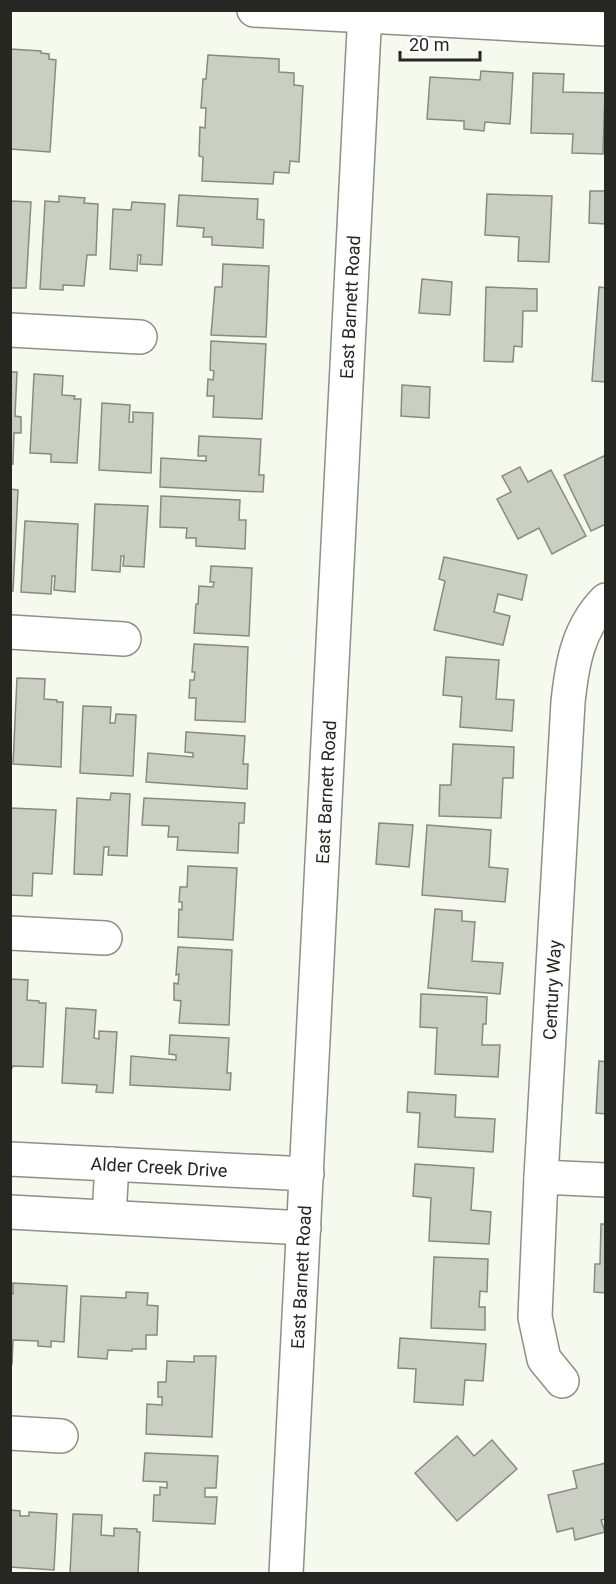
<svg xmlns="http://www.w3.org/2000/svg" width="616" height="1584" viewBox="0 0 616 1584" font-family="Roboto,sans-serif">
<rect width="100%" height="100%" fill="#f6f9ed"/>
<!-- building -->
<g fill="#cbcec2" stroke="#888b80" stroke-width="1.5">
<polygon points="10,49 41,51 41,53 49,54 49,59 56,60 50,152 10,149"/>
<polygon points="208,55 279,59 279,72 294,73 294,85 303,86 299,162 290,161 289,173 274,172 273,184 202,181 203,157 199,156 200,127 205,128 206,108 201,108 203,79 206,79"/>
<polygon points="481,71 513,73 510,124 485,122 484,131 464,129 464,121 427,119 430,77 480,80"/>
<polygon points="533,73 564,74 563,92 605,93 603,154 572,153 573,134 531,133"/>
<polygon points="590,191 606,191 606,224 589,223"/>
<polygon points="487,194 552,196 549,262 518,261 519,237 485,235"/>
<polygon points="179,195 258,199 257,219 264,220 263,248 212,245 212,237 203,237 204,228 177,226"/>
<polygon points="59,196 85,198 84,203 98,204 96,255 87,255 84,286 63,285 63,290 40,289 45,201 59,202"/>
<polygon points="10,201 31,202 26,288 10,288"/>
<polygon points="132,202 165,204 162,265 140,264 141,255 138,255 137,271 110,269 113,209 131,210"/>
<polygon points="223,264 269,266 266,337 211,335 215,287 222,287"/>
<polygon points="422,279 452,282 450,315 419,313"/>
<polygon points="486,287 537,289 537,311 523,311 522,347 514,346 513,362 484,361"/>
<polygon points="599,287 606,288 606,382 592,381"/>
<polygon points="211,341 266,344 262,419 213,417 214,396 207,396 208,379 213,380 214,371 210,370"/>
<polygon points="10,372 17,372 15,416 21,417 21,433 14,433 13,464 10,464"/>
<polygon points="34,374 63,376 62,395 75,396 74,399 81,399 77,463 51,462 51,454 30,453"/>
<polygon points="402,385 430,387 429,418 401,416"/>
<polygon points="102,403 130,405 129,422 133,422 133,412 153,413 151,473 99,470"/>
<polygon points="199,436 261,439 259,475 264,475 263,492 160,487 161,458 206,461 206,456 198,456"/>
<polygon points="606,455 606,524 591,531 564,475"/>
<polygon points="520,467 528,482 551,470 586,536 552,554 539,528 518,539 497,499 511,492 502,476"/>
<polygon points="10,489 18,490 13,591 10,591"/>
<polygon points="161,496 240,500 239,520 246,520 245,549 196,546 196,538 186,538 187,528 160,527"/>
<polygon points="95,504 148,506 144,567 123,566 124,556 121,556 120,572 92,570"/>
<polygon points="25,521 78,524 75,592 54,590 55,576 52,576 51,594 21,592"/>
<polygon points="444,557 527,575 522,600 498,594 494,612 510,616 503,645 434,630 445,581 439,579"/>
<polygon points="211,566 252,568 249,636 194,633 196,604 198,604 199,586 213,587 214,582 210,582"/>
<polygon points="194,644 248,647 245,722 195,720 196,698 189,698 190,680 194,680 195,672 192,672"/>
<polygon points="446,657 499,660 496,699 514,700 512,731 460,727 462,697 443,695"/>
<polygon points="17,678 45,679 44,699 57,700 57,702 63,702 61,767 13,764"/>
<polygon points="83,706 111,707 110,723 115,723 116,714 136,715 133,776 80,773"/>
<polygon points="186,732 245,736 243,764 248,764 247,789 146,782 148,753 193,757 193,753 185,752"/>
<polygon points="453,744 514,747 513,778 503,778 501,818 439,816 440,785 451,785"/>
<polygon points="111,793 130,794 127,856 108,855 109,847 104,847 102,875 74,874 77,798 110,800"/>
<polygon points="144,798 245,803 244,823 239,823 238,853 177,850 178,837 168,837 169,826 142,825"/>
<polygon points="10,808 56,810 52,874 33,873 32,896 10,895"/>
<polygon points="379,823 413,825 409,867 376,864"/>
<polygon points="427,825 491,830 489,867 508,869 505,902 422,895"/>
<polygon points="188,866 237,868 233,940 178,937 179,909 182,910 182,902 179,902 180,887 187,887"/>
<polygon points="435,909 462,911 462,921 475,922 472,961 503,963 500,994 428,988"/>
<polygon points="178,947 232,950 229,1025 179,1023 181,1001 174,1000 174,983 178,984 179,974 176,975"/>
<polygon points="10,979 28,980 27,1000 39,1001 39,1003 46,1003 43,1067 12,1066 12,1068 10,1068"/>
<polygon points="421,994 487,997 486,1024 483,1024 482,1045 500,1045 498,1077 435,1074 437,1028 420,1027"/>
<polygon points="66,1008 96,1010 94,1038 99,1039 99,1031 117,1032 113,1093 96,1092 97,1085 62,1083"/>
<polygon points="170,1035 229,1038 227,1073 231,1073 230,1090 130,1085 131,1056 176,1060 176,1055 169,1054"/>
<polygon points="599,1061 606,1062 606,1114 596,1113"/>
<polygon points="408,1092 456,1095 455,1117 495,1119 493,1152 418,1147 420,1113 407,1112"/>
<polygon points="415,1164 474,1168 471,1210 491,1212 489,1244 429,1241 431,1198 413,1196"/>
<polygon points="601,1224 606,1224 606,1293 594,1292 595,1264 600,1264"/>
<polygon points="434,1257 488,1259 487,1292 480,1291 479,1307 485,1307 485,1330 431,1328"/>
<polygon points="13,1283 67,1286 64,1342 51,1341 51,1347 38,1346 38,1341 13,1340 12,1364 10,1364 10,1293 13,1294"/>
<polygon points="126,1292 148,1293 147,1305 158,1306 157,1335 146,1335 146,1349 132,1349 132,1351 108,1350 107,1359 78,1357 81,1296 126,1298"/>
<polygon points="400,1338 486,1344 483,1381 465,1380 463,1405 414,1402 416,1369 398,1368"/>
<polygon points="194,1356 216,1356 212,1437 146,1434 147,1404 162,1405 162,1397 158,1397 158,1382 166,1382 167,1361 194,1362"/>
<polygon points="457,1436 474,1456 492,1440 517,1469 457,1521 415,1473"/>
<polygon points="145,1453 218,1456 216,1488 205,1488 205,1497 217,1497 215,1524 153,1521 154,1495 160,1495 160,1487 167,1488 167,1482 143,1481"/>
<polygon points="606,1463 606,1519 601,1520 605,1532 575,1540 573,1528 557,1532 548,1495 577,1488 573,1471"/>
<polygon points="10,1510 20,1511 20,1516 29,1516 29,1512 57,1514 54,1570 10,1567"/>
<polygon points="73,1514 102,1515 101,1535 114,1536 114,1528 137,1529 137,1532 140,1532 138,1574 70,1574"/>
</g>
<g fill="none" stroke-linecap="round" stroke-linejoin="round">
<defs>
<g id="minor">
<polyline points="254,10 606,29"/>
<polyline points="10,330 140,337"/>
<polyline points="10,632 124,639"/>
<polyline points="10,933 105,938"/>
<polyline points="10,1159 307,1174"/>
<polyline points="541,1177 606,1180"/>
<polyline points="10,1212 304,1228"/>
<polyline points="109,1217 112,1164"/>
<path d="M562,1381L544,1359L535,1317L541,1177L568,702C572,664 578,628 606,600"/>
<polyline points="10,1433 61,1436"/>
</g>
<polyline id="major" points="286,1574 365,10"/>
</defs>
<!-- minor casing -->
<use href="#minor" stroke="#8d9085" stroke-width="36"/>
<!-- major casing -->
<use href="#major" stroke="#8d9085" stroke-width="36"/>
<!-- minor -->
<use href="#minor" stroke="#fff" stroke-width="33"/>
<!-- major -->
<use href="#major" stroke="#fff" stroke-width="33"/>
</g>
<g text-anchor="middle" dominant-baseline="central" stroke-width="5" stroke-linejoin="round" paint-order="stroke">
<!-- street labels -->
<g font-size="18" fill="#262723" stroke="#fff">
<text transform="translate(350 307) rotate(-87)">East Barnett Road</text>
<text transform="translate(326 792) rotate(-87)">East Barnett Road</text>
<text transform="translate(552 990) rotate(-87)">Century Way</text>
<text transform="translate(159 1167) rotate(3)">Alder Creek Drive</text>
<text transform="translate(301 1277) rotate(-87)">East Barnett Road</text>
</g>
</g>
<!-- border -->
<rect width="616" height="1584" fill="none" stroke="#262723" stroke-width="24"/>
<!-- scale -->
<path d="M400 51v9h80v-9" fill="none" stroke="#262723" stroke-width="3"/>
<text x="409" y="51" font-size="18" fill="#262723" stroke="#ffffff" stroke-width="4.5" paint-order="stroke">20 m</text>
</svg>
